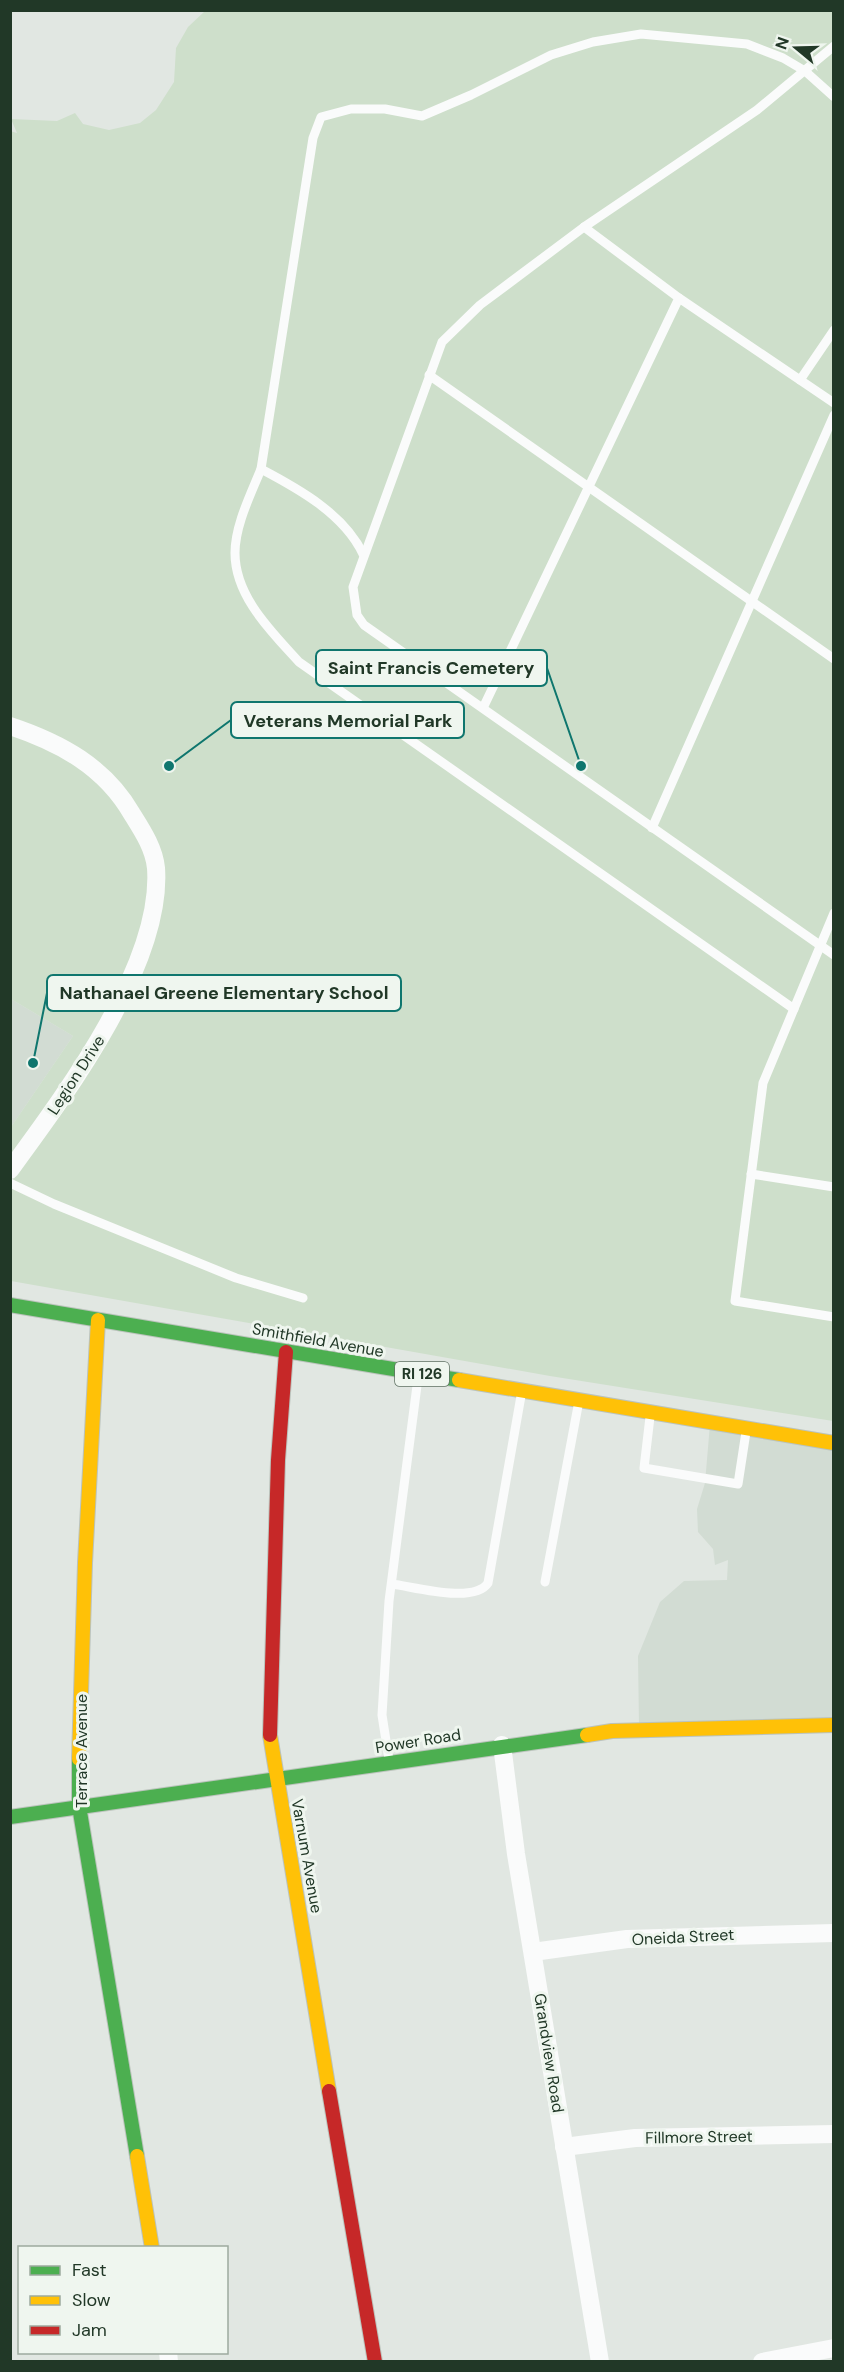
<svg xmlns="http://www.w3.org/2000/svg" width="844" height="2372" viewBox="0 0 844 2372" font-family="'DM Sans',sans-serif">
<rect width="100%" height="100%" fill="#e1e7e2"/>
<!-- built -->
<g fill="#d2dcd3">
<polygon points="11,999 73,1036 11,1127"/>
<polygon points="710,1424 833,1442 833,1727 639,1726 638,1656 660,1602 684,1581 727,1580 728,1560 715,1565 713,1549 698,1532 697,1509 705,1483"/>
</g>
<!-- green -->
<polygon fill="#cedfcb" points="205,11 833,11 833,1421 550,1376 11,1281 11,1127 73,1036 11,999 10,131 17,133 11,119 57,121 75,113 83,124 109,130 140,123 156,110 174,82 176,48 188,27"/>
<g fill="none" stroke-linecap="round" stroke-linejoin="round">
<defs>
<g id="fast">
<polyline points="10,1305 459,1380"/>
<polyline points="79,1759 79,1806 137,2156"/>
<polyline points="10,1817 587,1735"/>
</g>
<g id="slow">
<polyline points="459,1380 834,1443"/>
<polyline points="270,1735 329,2091"/>
<polyline points="587,1735 612,1731 834,1725"/>
<polyline points="79,1759 85,1563 98,1320"/>
<polyline points="137,2156 152,2248"/>
</g>
<g id="jam">
<polyline points="270,1735 278,1460 286,1352"/>
<polyline points="329,2091 375,2362"/>
</g>
</defs>
<!-- fast casing -->
<use href="#fast" stroke="#bbc3bc" stroke-width="16"/>
<!-- slow casing -->
<use href="#slow" stroke="#bbc3bc" stroke-width="16"/>
<!-- jam casing -->
<use href="#jam" stroke="#bbc3bc" stroke-width="16"/>
<!-- lane -->
<g stroke="#fafbfb" stroke-width="9">
<polyline points="834,46 757,110 584,227 480,305 442,342 353,587 357,615 364,625 834,955"/>
<polyline points="679,298 834,403"/>
<polyline points="429,375 834,659"/>
<polyline points="800,380 834,330"/>
<path d="M261,469C299,489 344,514 363,554"/>
<polyline points="483,708 679,298 584,227"/>
<polyline points="652,828 834,415"/>
<polyline points="834,913 763,1083 735,1301 834,1317"/>
<path d="M794,1009L299,662C272,632 235,597 235,553C235,525 251,494 261,469L313,138L321,117L351,109H385L422,116L471,95L551,55L593,42L641,34L747,44L783,58L805,71L834,97"/>
<polyline points="751,1174 834,1187"/>
<polyline points="10,1183 54,1204 236,1278 303,1298"/>
<polyline points="650,1417 644,1468 738,1484 746,1432"/>
<polyline points="545,1582 578,1406"/>
<path d="M392,1584C415,1587 474,1604 488,1583L521,1396"/>
<polyline points="389,1760 382,1715 389,1601 418,1378"/>
</g>
<!-- street -->
<g stroke="#fafbfb" stroke-width="18">
<path d="M10,726C61,743 105,767 132,814C142,830 154,848 156,868C163,964 65,1095 10,1170"/>
<polyline points="502,1745 516,1854 600,2362"/>
<polyline points="533,1952 627,1939 834,1933"/>
<polyline points="564,2147 635,2138 834,2134"/>
<polyline points="168,2352 169,2362"/>
<polyline points="762,2362 834,2348"/>
</g>
<!-- fast -->
<use href="#fast" stroke="#4caf50" stroke-width="14"/>
<!-- slow -->
<use href="#slow" stroke="#ffc107" stroke-width="14"/>
<!-- jam -->
<use href="#jam" stroke="#c62828" stroke-width="14"/>
</g>
<g text-anchor="middle" dominant-baseline="central" stroke-width="6" stroke-linejoin="round" paint-order="stroke">
<!-- shield labels -->
<rect fill="#eff6ef" stroke="#5f7163" stroke-width="1.5" x="395" y="1362" width="54" height="24" rx="4.5"/>
<g font-size="15" font-weight="bold" fill="#213827">
<text x="422" y="1374">RI 126</text>
</g>
<!-- street labels -->
<g font-size="16" fill="#213827" stroke="#eff6ef">
<text transform="translate(76 1075) rotate(-57)">Legion Drive</text>
<text transform="translate(318 1340) rotate(10)">Smithfield Avenue</text>
<text transform="translate(418 1741) rotate(-9)">Power Road</text>
<text transform="translate(81 1751) rotate(-90)">Terrace Avenue</text>
<text transform="translate(307 1856) rotate(80)">Varnum Avenue</text>
<text transform="translate(683 1937) rotate(-3)">Oneida Street</text>
<text transform="translate(549 2053) rotate(81)">Grandview Road</text>
<text transform="translate(699 2137) rotate(-1)">Fillmore Street</text>
</g>
</g>
<!-- callouts -->
<path fill="none" stroke="#0f766e" stroke-width="2" d="M581 766L547 668M169 766L231 720M33 1063L47 993"/>
<g fill="#0f766e" stroke="#eff6ef" stroke-width="2">
<circle cx="581" cy="766" r="6"/>
<circle cx="169" cy="766" r="6"/>
<circle cx="33" cy="1063" r="6"/>
</g>
<g fill="#eff6ef" stroke="#0f766e" stroke-width="2">
<rect x="316" y="650" width="231" height="36" rx="6"/>
<rect x="231" y="702" width="233" height="36" rx="6"/>
<rect x="47" y="975" width="354" height="36" rx="6"/>
</g>
<g font-size="18" text-anchor="middle" font-weight="bold" fill="#213827">
<text x="431" y="674">Saint Francis Cemetery</text>
<text x="348" y="727">Veterans Memorial Park</text>
<text x="224" y="999">Nathanael Greene Elementary School</text>
</g>
<!-- border -->
<rect width="844" height="2372" fill="none" stroke="#213827" stroke-width="24"/>
<!-- legend -->
<rect x="18" y="2246" width="210" height="108" fill="#eff6ef" stroke="#9daa9f" stroke-width="1.5"/>
<rect x="30" y="2266" width="30" height="9" fill="#4caf50" stroke="#9daa9f" stroke-width="1.5"/>
<text x="72" y="2276" font-size="18" fill="#213827">Fast</text>
<rect x="30" y="2296" width="30" height="9" fill="#ffc107" stroke="#9daa9f" stroke-width="1.5"/>
<text x="72" y="2306" font-size="18" fill="#213827">Slow</text>
<rect x="30" y="2326" width="30" height="9" fill="#c62828" stroke="#9daa9f" stroke-width="1.5"/>
<text x="72" y="2336" font-size="18" fill="#213827">Jam</text>
<!-- north arrow -->
<g transform="translate(796 48) rotate(289)" stroke="#eff6ef" stroke-width="4.5" paint-order="stroke">
<path d="M0-4.5L10 22L0 15L-10 22Z" fill="#213827"/>
<text y="-9" font-size="16" font-weight="bold" text-anchor="middle" fill="#213827">N</text>
</g>
</svg>
